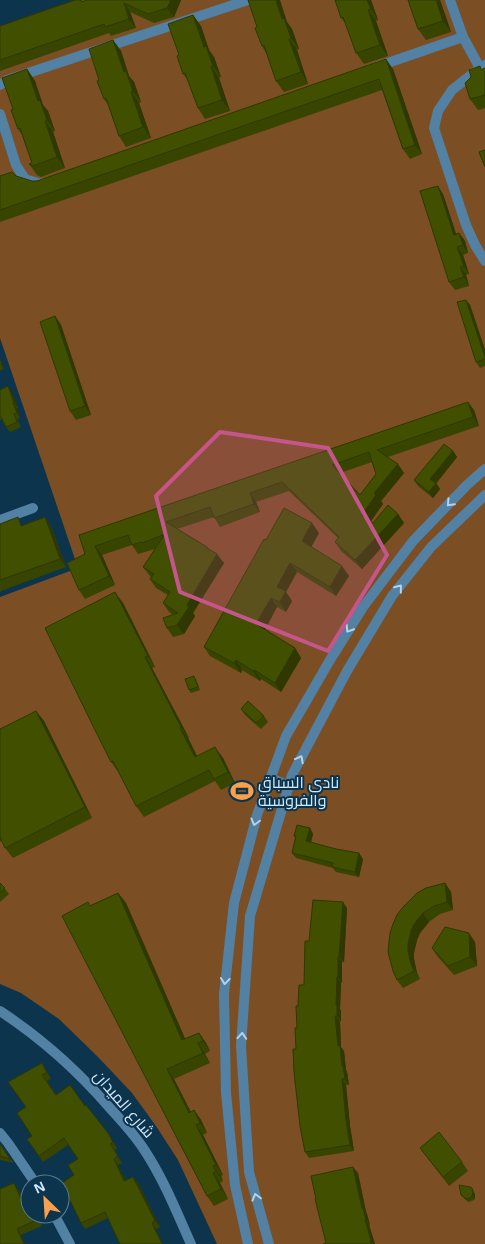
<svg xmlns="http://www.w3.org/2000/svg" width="485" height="1244" viewBox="0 0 485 1244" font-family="Arial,Cairo,sans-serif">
<rect width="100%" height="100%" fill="#0c344c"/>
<!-- green -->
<polygon fill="#7c4e23" points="76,0 485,0 485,1244 217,1244 178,1160 156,1126 132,1093 98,1057 59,1019 21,993 0,984 0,597 78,568 0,338 0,31"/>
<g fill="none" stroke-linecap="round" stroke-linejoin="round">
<!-- minor -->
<g stroke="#5281a3" stroke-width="10">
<polyline points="450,0 463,37 480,68"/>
<polyline points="485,65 480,68 452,90 438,111 434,128 466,225 475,245 485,261"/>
<polyline points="376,67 463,37"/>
<polyline points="0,85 7,80 248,0"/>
<polyline points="0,114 16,165 25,179 41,184 44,183"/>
<polyline points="0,520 33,508"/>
<polyline points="271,778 289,786"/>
<polyline points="0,1133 8,1143 36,1184"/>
<polyline points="54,1214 70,1244"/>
<polyline points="248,1244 235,1185 226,1093 224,994 234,903 257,815 286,736 330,660 363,607 413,541 467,485 485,469"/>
<polyline points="269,1244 249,1172 241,1046 250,916 292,775 347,671 392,596 431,547 485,495"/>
</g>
<!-- tertiary -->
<path stroke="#5281a3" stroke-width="10" d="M0,1011C41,1038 77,1070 109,1107C122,1121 135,1135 145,1151C164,1180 177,1213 191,1244"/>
</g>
<!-- wall -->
<g fill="#384500" fill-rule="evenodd">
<polygon points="82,0 82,1 181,0 174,17 154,23 130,12 136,28 111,36 109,33 0,71 0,26"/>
<polygon points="335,0 371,0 378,20 376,21 388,56 364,64 356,53 346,24 341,18"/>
<polygon points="408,0 440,0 451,32 426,40 418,29"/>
<polygon points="193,15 201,26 209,50 214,57 221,77 219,78 230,111 205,119 198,108 188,80 183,74 179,55"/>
<polygon points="287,22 292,29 299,49 297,50 308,84 284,92 276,81 266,53 262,46"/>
<polygon points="113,40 121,51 129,76 134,82 141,102 139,103 151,138 126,147 119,136 108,105 104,99 99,80"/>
<polygon points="485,68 485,108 478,110 470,99 471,77 482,69"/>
<polygon points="27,69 35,81 43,105 48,111 55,131 53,132 65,168 41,177 37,175 29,164 32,163 22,135 18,129 13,109"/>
<polygon points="393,69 422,154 410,159 403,149 382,90 0,222 0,176 16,176 32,181 37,181"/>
<polygon points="443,194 456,234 459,233 465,241 468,253 463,255 469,274 466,275 469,286 455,290 449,282"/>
<polygon points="466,300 470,305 485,350 485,366 480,368 476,362"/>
<polygon points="55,316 61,325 91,415 76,420 70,411"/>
<polygon points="0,358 4,369 0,371"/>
<polygon points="0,390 12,392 18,408 17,409 20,418 17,419 21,427 10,432 6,427 2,419 0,420"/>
<path d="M474,410L479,426L388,457L404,473L381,501L383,504L370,522L373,523L398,514L404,523L362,569L341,551L335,542L338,538L289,491L256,502L260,512L220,527L214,517L177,529L207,547L224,563L193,613L195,616L184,634L173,637L167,628L173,615L169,612L163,603L168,595L156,588L150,579L151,577L150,576L143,567L155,549L138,554L132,545L102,555L115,585L85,599L79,590L85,554L79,535ZM372,462L376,474L360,495L340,473Z"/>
<polygon points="453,451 457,457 436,483 440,489 433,498 418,486 414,480"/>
<polygon points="45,517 51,526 66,567 1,591 1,592 0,592 0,524 24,525"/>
<polygon points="319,533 311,547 349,576 336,596 297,572 286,592 292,601 286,612 277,607 265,630 295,648 301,658 281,692 261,679 260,681 242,670 241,673 210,656 204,647 266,540"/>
<polygon points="123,603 155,667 152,668 189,738 188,738 197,756 223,758 235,783 221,790 215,781 144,817 136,806 119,773 111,762"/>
<polygon points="196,679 200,690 191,693 189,690"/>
<polygon points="241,709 264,716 268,722 261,729 245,715"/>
<polygon points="36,711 44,721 92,818 13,858 5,848 2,841 0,842 0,729"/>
<polygon points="310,828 313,834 311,842 363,859 359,877 336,872 333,868 296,858 292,853 295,838 294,836"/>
<polygon points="0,883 9,894 0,902"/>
<polygon points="445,883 451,892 453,910 440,914 429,922 420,933 417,940 414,953 414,959 417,973 420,979 403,988 397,980 426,888"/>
<polygon points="118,893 126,903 185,1039 199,1033 206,1043 210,1051 205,1054 210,1063 174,1079 191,1112 194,1110 201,1120 207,1133 203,1135 223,1175 221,1176 223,1181 220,1183 228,1199 214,1206 207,1196 91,905"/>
<polygon points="347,908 344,962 342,962 342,983 341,983 340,1009 341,1011 341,1021 340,1022 341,1047 344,1051 346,1070 347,1072 349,1085 346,1085 350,1126 354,1151 309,1158 305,1152 296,1049 298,1006 304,985 309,941"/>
<polygon points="475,942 477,966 454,975 438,957 432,948"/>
<polygon points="42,1063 51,1079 47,1081 56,1095 85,1106 108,1133 117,1148 114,1151 122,1163 118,1165 125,1181 138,1183 160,1227 156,1229 108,1218 85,1229 81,1223 68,1196 78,1159 68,1145 43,1162 27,1139 32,1136"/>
<polygon points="0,1144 10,1159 14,1163 0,1160"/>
<polygon points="420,1148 462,1162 468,1171 449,1186"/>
<polygon points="358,1173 366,1212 367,1214 370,1225 369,1225 375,1244 323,1244 326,1243"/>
<polygon points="472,1188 475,1195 475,1199 472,1201 468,1202 461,1195"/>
<polygon points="18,1189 30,1214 37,1214 42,1226 0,1244"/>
</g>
<!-- shaded-wall -->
<g fill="#2e3800">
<polygon points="171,0 181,0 174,17 167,8"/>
<polygon points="276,0 280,0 287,22 292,29 299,49 291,38 282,19"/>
<polygon points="367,0 371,0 378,20 371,9"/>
<polygon points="436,0 440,0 451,32 443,21"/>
<polygon points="124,3 130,12 136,28 129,19"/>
<polygon points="368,10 376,21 388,56 380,45"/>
<polygon points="193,15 201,26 209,50 214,57 221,77 213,66 204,47"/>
<polygon points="289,39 297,50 308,84 301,72"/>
<polygon points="113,40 121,51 129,76 134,82 141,102 133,91 124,72"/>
<polygon points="386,59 393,69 422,154 415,145"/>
<polygon points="211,66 219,78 230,111 222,100"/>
<polygon points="27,69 35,81 43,105 48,111 55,131 47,120 38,101"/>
<polygon points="131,92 139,103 151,138 143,127"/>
<polygon points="45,121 53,132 65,168 57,157"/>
<polygon points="438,186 443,194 459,243 454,235"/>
<polygon points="459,233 465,241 468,253 463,245"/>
<polygon points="457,247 463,255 469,274 464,266"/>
<polygon points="460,267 466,275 469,286 464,277"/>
<polygon points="466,300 470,305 485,350 485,357"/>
<polygon points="55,316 61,325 91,415 85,406"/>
<polygon points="0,358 4,369 1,364"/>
<polygon points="8,386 12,392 18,408 14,403"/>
<polygon points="468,402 474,410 479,426 473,417"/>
<polygon points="13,403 17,409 20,418 17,413"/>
<polygon points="453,451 457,457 435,485 430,479"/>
<polygon points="398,464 404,473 381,501 383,504 369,524 362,515 374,493"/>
<polygon points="436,483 440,489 433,498 429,492"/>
<polygon points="250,493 256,502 260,512 254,504"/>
<polygon points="398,514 404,523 362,569 355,560"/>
<polygon points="45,517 51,526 66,567 60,559"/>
<polygon points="312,523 319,533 309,551 302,541"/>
<polygon points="95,546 102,555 115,585 109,576"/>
<polygon points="217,554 224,563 193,613 195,616 184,634 177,625 187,605"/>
<polygon points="290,563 297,572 286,592 292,601 286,612 280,602 277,587"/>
<polygon points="342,566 349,576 336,596 330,587"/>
<polygon points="115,592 123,603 155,667 148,656"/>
<polygon points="271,598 277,607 263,633 256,624"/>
<polygon points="295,648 301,658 281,692 275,683"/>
<polygon points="145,657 152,668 189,738 181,727"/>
<polygon points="236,660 242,670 241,673 234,663"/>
<polygon points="254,670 261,679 260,681 253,671"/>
<polygon points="36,711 44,721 92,818 85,807"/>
<polygon points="180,728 188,738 203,768 195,757"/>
<polygon points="215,747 223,758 235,783 228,772"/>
<polygon points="310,828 313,834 310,847 306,841"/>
<polygon points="359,853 363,859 359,877 355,872"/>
<polygon points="445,883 451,892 453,910 447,902"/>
<polygon points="118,893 126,903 190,1050 182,1040"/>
<polygon points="343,902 347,908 344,962 339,957"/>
<polygon points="423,913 429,922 420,933 417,940 414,953 414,959 417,973 420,979 411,964 408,951 408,944 411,931 414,924"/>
<polygon points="469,933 475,942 477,966 470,957"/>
<polygon points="338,957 342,962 342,983 338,977"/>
<polygon points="337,977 341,983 340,1009 341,1011 341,1021 337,1016 336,1005"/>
<polygon points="335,1016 340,1022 341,1047 344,1051 346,1070 347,1072 349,1085 345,1079 338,1046"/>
<polygon points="199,1033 206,1043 210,1051 203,1041"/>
<polygon points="198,1043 205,1054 210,1063 203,1053"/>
<polygon points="167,1069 174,1079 196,1123 189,1113"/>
<polygon points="342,1079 346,1085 350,1126 354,1151 350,1145 346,1120"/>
<polygon points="194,1110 201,1120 207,1133 200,1123"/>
<polygon points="196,1125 203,1135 223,1175 216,1165"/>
<polygon points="114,1159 118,1165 129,1187 124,1181"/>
<polygon points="213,1166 221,1176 223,1181 216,1171"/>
<polygon points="353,1167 358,1173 366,1212 367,1214 370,1225 366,1219 362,1208"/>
<polygon points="213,1173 220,1183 228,1199 221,1189"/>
<polygon points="133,1177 138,1183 160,1227 155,1221"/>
<polygon points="14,1183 18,1189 28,1211 24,1205"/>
<polygon points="472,1188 475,1195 475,1199 472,1196"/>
<polygon points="36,1214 37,1214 42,1226 38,1219"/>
<polygon points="365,1219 369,1225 375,1244 373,1244 371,1241"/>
<polygon points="152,1223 156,1229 163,1244 162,1244"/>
<polygon points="17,1229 21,1236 25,1244 24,1244"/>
</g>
<!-- building -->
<g fill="#415000" stroke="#2e3800" fill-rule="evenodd">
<polygon points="75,0 81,0 82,2 86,0 171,0 167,8 148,14 124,3 129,19 105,27 104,24 0,60 0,26"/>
<polygon points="248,0 276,0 282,19 284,18 291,38 289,39 301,72 276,81 264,45 262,46 255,28 257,27"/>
<polygon points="335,0 367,0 371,9 368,10 380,45 356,53 343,17 341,18"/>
<polygon points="408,0 436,0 443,21 418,29"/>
<polygon points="193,15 204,47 206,46 213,66 211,66 222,100 198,108 185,73 183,74 177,56 179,55 168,24"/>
<polygon points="113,40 124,72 126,71 133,91 131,92 143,127 119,136 106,98 104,99 97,81 99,80 89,49"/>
<polygon points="386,59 415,145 403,149 379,79 0,210 0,176 12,172 16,176 32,181 37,181"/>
<polygon points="480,66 481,70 485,68 485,95 470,99 465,83 471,77 469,70"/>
<polygon points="27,69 38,101 40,100 47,120 45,121 57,157 33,166 29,164 32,163 20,128 18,129 11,110 13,109 2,78"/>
<polygon points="485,150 485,167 479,152"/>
<polygon points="438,186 454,235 459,233 463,245 457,247 464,266 460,267 464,277 449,282 420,191"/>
<polygon points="466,300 485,357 485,359 476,362 457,302"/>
<polygon points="55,316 85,406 70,411 40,322"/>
<polygon points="8,386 14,403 13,403 17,413 14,414 17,422 6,427 0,415 0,390"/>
<path d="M468,402L473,417L377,450L398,464L374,493L376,495L362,515L373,523L388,505L398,514L355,560L335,542L339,537L282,482L250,493L254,504L214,518L210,507L166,522L207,547V548L217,554L187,605L189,607L177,625L167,628L163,618L178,613L163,603L170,592L150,579L154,574L143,567L165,534L142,543L141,542L132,545L128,535L95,546L109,576L79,590L67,563L85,554L79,535ZM369,452L376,474L360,495L332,465Z"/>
<polygon points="444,444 453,451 430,479 436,483 429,492 414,480"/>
<polygon points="284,508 312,523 302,541 342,566 330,587 290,563 277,587 286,591 280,602 271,598 256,624 295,648 275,683 254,670 253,671 236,660 234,663 204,647 264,539 266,540"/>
<polygon points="18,517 21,526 45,517 60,559 0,580 0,524"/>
<polygon points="115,592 148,656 145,657 181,727 180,728 195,757 215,747 228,772 214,779 209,770 136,806 113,761 111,762 94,728 45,628"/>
<polygon points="194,676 198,687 189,690 185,679"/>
<polygon points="248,701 264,716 256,723 241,709"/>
<polygon points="36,711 85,807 5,848 0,837 0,729"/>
<polygon points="297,825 310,828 306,841 336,849 359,853 355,872 332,867 333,863 292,853 296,836 294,836"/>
<polygon points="0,883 5,888 0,893"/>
<polygon points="445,883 447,902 434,906 423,913 414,924 411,931 408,944 408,951 411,964 414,971 397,980 393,971 388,952 390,933 393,924 397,915 403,907 417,893 426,888"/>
<polygon points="118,893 182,1040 199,1033 203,1041 198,1043 203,1053 167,1069 189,1113 194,1110 200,1123 196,1125 216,1165 213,1166 216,1171 213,1173 221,1189 207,1196 62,916 88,902 90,906"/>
<polygon points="313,900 343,902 339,957 338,957 338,977 337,977 336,1005 337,1005 337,1016 335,1016 338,1046 340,1045 342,1066 343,1066 345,1079 342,1079 346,1120 350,1145 305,1152 300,1126 294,1072 293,1049 296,1049 295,1028 297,1028 296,1006 298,1006 299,985 304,985 305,941 309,941"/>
<polygon points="445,927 469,933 470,957 448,966 432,948"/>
<polygon points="42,1063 47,1073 42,1075 56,1095 70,1085 85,1106 86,1105 108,1133 113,1142 110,1144 118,1156 114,1159 124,1181 133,1177 155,1221 152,1223 162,1244 120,1244 105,1212 81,1223 68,1196 62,1183 74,1175 68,1165 78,1159 64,1138 39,1156 27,1139 32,1136 17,1113 26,1107 8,1082"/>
<polygon points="439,1132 462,1162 443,1177 420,1148"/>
<polygon points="0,1144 10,1159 0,1156"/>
<polygon points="353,1167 362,1208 363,1208 366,1219 365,1219 371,1241 370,1241 371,1244 323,1244 326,1243 315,1199 316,1199 311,1176"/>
<polygon points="14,1183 24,1205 30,1202 30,1214 36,1214 38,1219 17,1229 24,1244 0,1244 0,1189"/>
<polygon points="459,1185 470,1187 472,1188 473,1192 472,1196 470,1198 466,1199 461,1195"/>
</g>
<!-- one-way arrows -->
<defs><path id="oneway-chevron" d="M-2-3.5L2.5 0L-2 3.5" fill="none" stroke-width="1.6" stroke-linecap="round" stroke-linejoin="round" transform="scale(1.25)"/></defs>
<g stroke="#b4d3eb">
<use href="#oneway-chevron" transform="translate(450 503) rotate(133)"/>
<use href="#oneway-chevron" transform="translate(399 588) rotate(-51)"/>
<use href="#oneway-chevron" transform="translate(349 629) rotate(122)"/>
<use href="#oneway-chevron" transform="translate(300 759) rotate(-62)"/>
<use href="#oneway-chevron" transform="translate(255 822) rotate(105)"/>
<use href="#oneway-chevron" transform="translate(225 981) rotate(96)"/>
<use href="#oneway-chevron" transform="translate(242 1036) rotate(-86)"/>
<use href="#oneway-chevron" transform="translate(256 1197) rotate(-105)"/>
</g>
<!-- marked area -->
<path fill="#c5568c" fill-opacity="0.2" stroke="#c5568c" stroke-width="4" stroke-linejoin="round" d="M220,432L328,448L387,555L328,651L180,592L156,496Z"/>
<!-- icons -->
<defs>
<symbol id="stadium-bare" viewBox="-9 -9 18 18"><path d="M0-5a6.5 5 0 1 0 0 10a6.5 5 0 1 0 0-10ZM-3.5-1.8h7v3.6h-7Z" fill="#f9a04d" stroke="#0c344c" stroke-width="2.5" paint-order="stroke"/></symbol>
</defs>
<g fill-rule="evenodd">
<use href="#stadium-bare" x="226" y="775" width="32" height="32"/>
</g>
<g text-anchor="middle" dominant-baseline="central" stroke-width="4" stroke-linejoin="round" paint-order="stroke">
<!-- poi labels -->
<g font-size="16" fill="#cde8fd" stroke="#0c344c" text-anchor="start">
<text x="258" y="782">نادي السباق<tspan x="258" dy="18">والفروسية</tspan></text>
</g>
<!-- street labels -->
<g font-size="16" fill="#cde8fd" stroke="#0c344c">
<text transform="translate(124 1104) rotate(49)">شارع الميدان</text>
</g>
</g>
<!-- north arrow -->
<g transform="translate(45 1199) rotate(335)"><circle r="24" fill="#0c344c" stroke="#597c93"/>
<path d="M0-4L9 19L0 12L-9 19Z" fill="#f9a04d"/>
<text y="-8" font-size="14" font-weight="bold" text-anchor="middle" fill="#cde8fd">N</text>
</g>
</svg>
